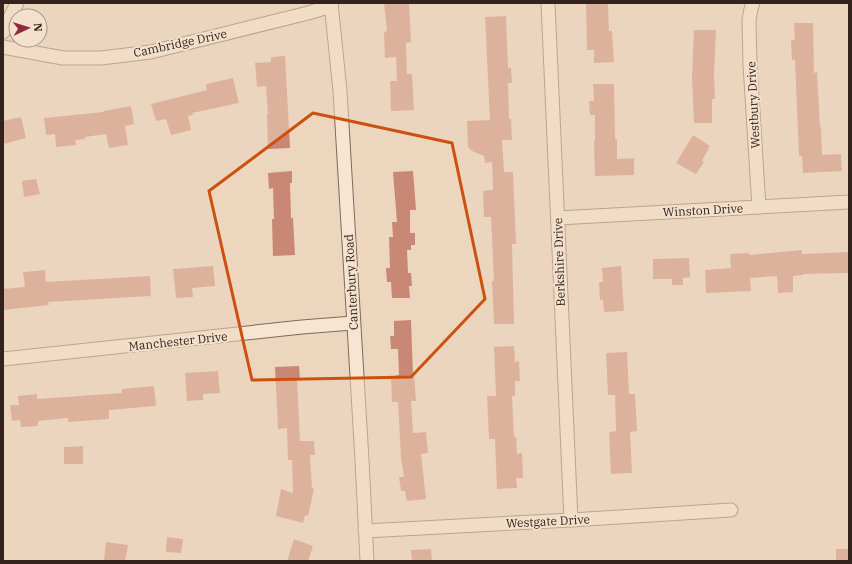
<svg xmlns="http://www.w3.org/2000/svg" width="852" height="564" viewBox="0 0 852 564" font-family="'IBM Plex Serif',serif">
<rect width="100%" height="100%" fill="#ecd6be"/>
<!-- building -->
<g fill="#c98875">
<polygon points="384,3 409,3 411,42 406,43 407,74 412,74 414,110 391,111 390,81 397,81 396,57 385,58 384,32 387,31"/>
<polygon points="586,3 608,3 609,31 612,31 614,62 594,63 594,50 587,50"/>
<polygon points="506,16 508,68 511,68 512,83 508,83 509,119 511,119 512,140 502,140 504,172 513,172 516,244 512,244 514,324 494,324 492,281 494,281 491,217 484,217 483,191 493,190 492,162 485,163 484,156 472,151 468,147 467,121 490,120 485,17"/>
<polygon points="794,23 813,23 814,73 817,72 820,127 821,127 822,155 841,154 842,171 803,173 802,156 799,156 795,60 792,60 791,40 795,40"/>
<polygon points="694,30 716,30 714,74 715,99 712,99 712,123 694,123 692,78"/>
<polygon points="285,56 290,148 268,149 267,114 268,114 266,86 257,87 255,63 271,62 271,57"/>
<polygon points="233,78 239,103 192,113 193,115 188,116 191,130 171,135 166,119 156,121 151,104 207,90 206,84"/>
<polygon points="593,84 614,84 615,139 617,139 617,159 634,158 634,175 595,176 594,140 595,140 595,115 590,115 589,101 594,101"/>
<polygon points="131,106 134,124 125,126 128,145 109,148 106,134 85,137 85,139 75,140 76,145 56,147 55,134 46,135 44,118 104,112 104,111"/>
<polygon points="21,117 26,138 3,144 3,121"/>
<polygon points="693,135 710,146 702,161 704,162 696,174 676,163"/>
<polygon points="292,171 292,183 290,183 291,218 293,218 295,255 273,256 272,219 274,219 273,188 269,189 268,173"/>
<polygon points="413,171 416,210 410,210 410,233 415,233 415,245 411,245 411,250 407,250 408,273 411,273 412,286 409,286 410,298 392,298 391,282 387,282 386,268 390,268 389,237 393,237 392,222 397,222 393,172"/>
<polygon points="36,179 40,194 24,197 22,181"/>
<polygon points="802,250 802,254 849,252 849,273 803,274 803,275 793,276 793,292 778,293 777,276 750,278 751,291 706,293 705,270 731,268 730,254 749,253 749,255"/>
<polygon points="689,258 690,277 683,278 683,285 672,285 672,279 653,279 653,259"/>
<polygon points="213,266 215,286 192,288 193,297 176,298 173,269"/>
<polygon points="621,266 624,311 604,312 603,300 600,300 599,282 603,282 602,268"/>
<polygon points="45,270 46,282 150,276 151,296 48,302 49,305 3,310 3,289 25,287 23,272"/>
<polygon points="411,320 413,375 414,375 416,401 411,401 413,433 426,432 428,453 421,454 426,499 407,501 405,491 401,491 399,477 404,477 401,458 398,402 392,402 391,379 395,379 394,376 399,375 398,349 391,349 390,336 394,336 394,321"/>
<polygon points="514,346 515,362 519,361 520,381 515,381 515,396 512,396 514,437 516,437 517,454 522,453 523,478 516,478 517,488 497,489 495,439 489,439 487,396 496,396 494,347"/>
<polygon points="627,352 629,394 635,394 637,431 630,432 632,473 611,474 609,432 616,431 615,395 608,395 606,353"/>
<polygon points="299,366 300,380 297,380 300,441 314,441 315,455 310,455 312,488 314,489 308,516 305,515 303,523 276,516 281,489 293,493 292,460 288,460 287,428 278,429 275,367"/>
<polygon points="218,371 220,393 203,394 203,400 187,401 185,373"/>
<polygon points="154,386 156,406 109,410 109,419 68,422 68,418 38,421 38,426 21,427 20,420 12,421 10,405 19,405 18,396 37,394 37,399 122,393 122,389"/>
<polygon points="83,446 83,464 64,464 64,447"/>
<polygon points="167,537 183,539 181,553 166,552"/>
<polygon points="294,539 313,546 308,561 287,561"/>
<polygon points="106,542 128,545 125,561 104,561"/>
<polygon points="431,549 432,561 412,561 411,550"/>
<rect x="836" y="549" width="13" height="12"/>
</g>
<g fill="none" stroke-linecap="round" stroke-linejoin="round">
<defs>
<g id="minor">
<polyline points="331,3 340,91 362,460 367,561"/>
<polyline points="548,3 571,520"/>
<polyline points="753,3 751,9 749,20 750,65 759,207"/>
<polyline points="3,32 17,3"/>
<polyline points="3,47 63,58 101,58 151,52 308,13 331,6"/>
<polyline points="558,218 759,207 849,202"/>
<polyline points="3,359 302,327 353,323"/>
<polyline points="365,531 571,520 731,510"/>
</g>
</defs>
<!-- minor casing -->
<use href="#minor" stroke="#836758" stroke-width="15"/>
<!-- minor -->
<use href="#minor" stroke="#f7e5d1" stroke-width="13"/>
</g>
<!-- marked area -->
<path d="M0 0H852V564H0ZM313,113L452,143L485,299L411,377L252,380L209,191Z" fill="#ecd6be" fill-opacity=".55" fill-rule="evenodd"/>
<path fill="none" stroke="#cd510e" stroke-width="3" stroke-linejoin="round" d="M313,113L452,143L485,299L411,377L252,380L209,191Z"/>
<g text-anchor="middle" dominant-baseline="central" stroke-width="4" stroke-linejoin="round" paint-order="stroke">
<!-- street labels -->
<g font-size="12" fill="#33231c" stroke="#f4e1cd">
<text transform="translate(180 43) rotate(-12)">Cambridge Drive</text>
<text transform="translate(753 105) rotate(-93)">Westbury Drive</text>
<text transform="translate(703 210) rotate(-3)">Winston Drive</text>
<text transform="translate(559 262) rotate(-92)">Berkshire Drive</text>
<text transform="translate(351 282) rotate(-93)">Canterbury Road</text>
<text transform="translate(178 341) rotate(-6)">Manchester Drive</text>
<text transform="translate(548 521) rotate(-3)">Westgate Drive</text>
</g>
</g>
<!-- border -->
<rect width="852" height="564" fill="none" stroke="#33231c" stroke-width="8"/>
<!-- north arrow -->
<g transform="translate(28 28) rotate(86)"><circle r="19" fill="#f4e1cd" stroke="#a79586"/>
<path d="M0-3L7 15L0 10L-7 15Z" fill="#902a3e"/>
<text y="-6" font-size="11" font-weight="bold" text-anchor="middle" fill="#33231c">N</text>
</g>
</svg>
